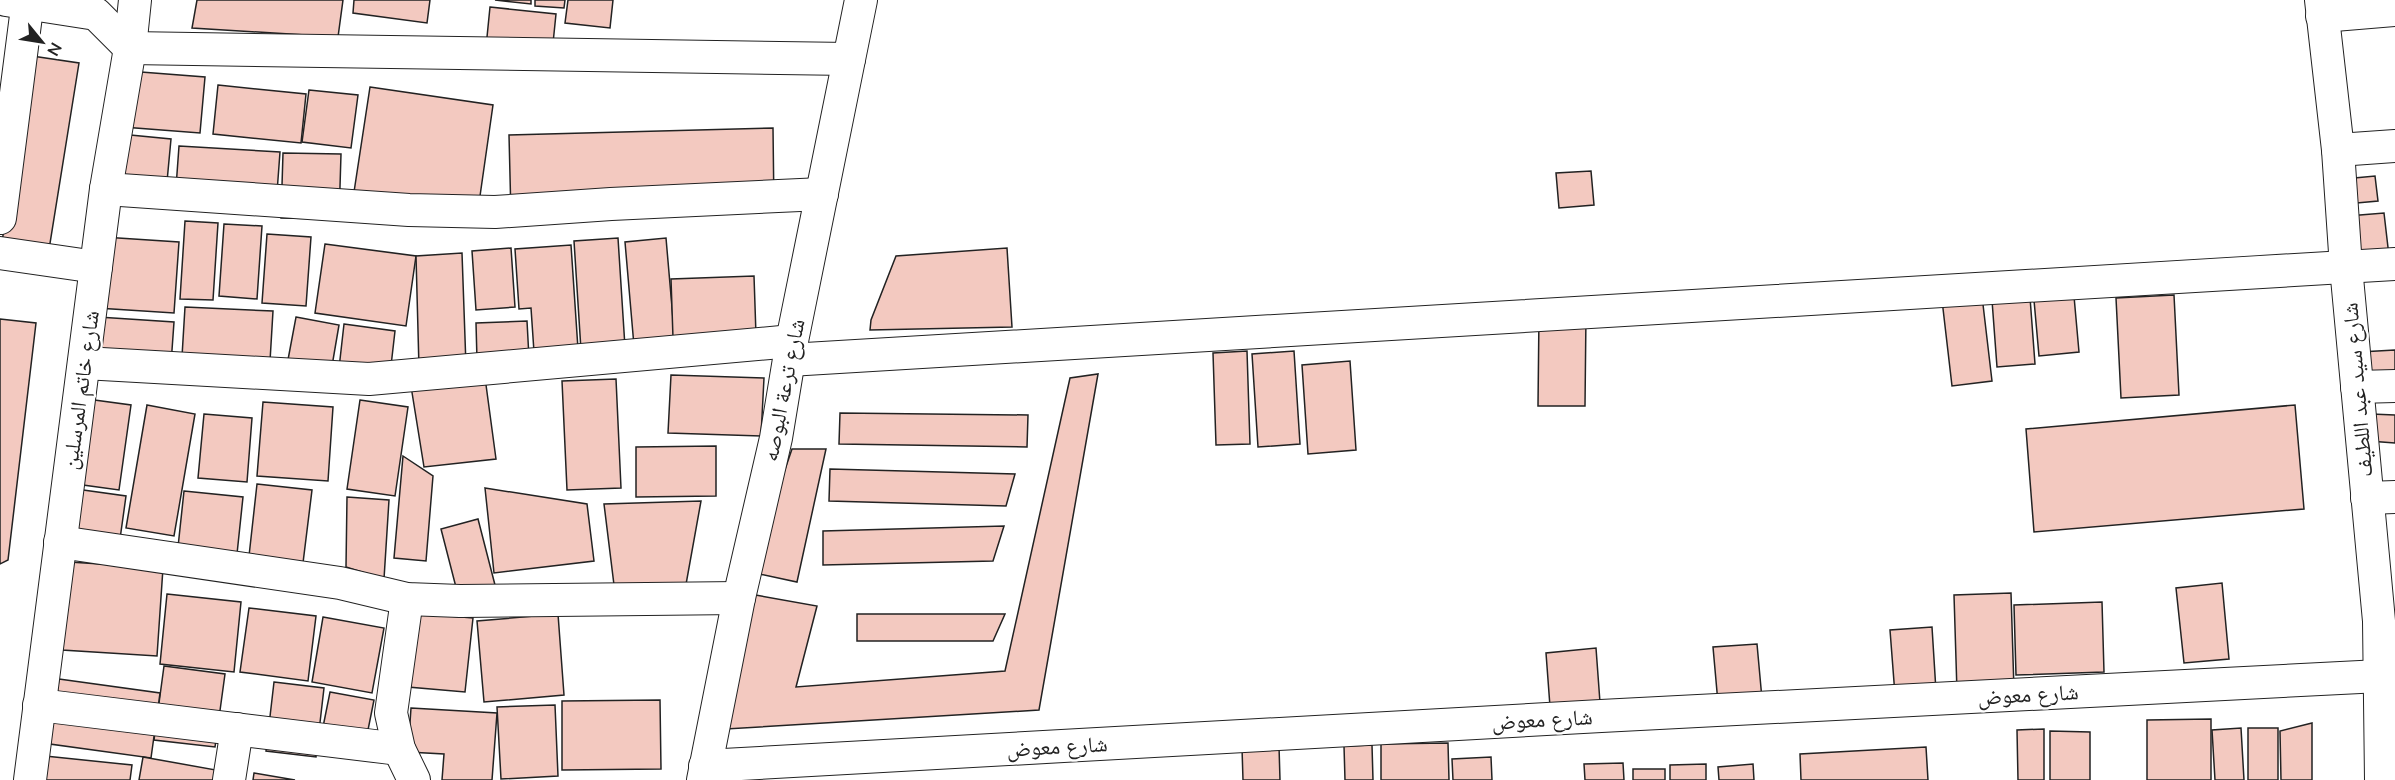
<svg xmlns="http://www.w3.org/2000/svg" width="2395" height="780" viewBox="0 0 2395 780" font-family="Mulish,'Noto Naskh Arabic',sans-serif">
<rect width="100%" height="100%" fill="#fff"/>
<!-- building -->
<g fill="#f3c9c0" stroke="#222" stroke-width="1.5">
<polygon points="197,0 343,0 338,37 192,28"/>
<polygon points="354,0 430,0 427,23 353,13"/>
<polygon points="495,0 531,0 531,4"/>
<polygon points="535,0 565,0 564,8 535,6"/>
<polygon points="568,0 613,0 610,28 565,23"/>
<polygon points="490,7 556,14 552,53 486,47"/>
<polygon points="32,56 79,63 47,262 0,254"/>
<polygon points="128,71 205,77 200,133 123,127"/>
<polygon points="218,85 306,94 301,143 213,134"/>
<polygon points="370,87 493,105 478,210 354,192"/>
<polygon points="309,90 358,95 351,148 302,142"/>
<polygon points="773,128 774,209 511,216 509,135"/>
<polygon points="120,134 171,139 165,203 114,198"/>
<polygon points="179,146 280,152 276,206 175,201"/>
<polygon points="283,153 341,154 339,219 281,218"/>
<polygon points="1591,171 1594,205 1559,208 1556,173"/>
<polygon points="2375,176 2378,201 2346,204 2344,179"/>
<polygon points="2384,213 2389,256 2353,259 2348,216"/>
<polygon points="185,221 218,223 213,300 180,299"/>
<polygon points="224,224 262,226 257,299 219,296"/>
<polygon points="267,234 311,237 306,306 262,303"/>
<polygon points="103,237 179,242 174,313 97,308"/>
<polygon points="618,238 625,347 581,350 574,241"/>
<polygon points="666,238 675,342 634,346 625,242"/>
<polygon points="325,244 416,256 406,326 315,313"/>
<polygon points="571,245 578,349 534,352 531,308 519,309 515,249"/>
<polygon points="511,248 515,307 476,310 472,251"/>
<polygon points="1007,248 1012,327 870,330 871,320 896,256"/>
<polygon points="462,253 466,366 419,368 416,256"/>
<polygon points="754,276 756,335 673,338 671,279"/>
<polygon points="2029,284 2035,364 1997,367 1991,287"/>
<polygon points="2073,285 2079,352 2039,356 2033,289"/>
<polygon points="2174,295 2179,395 2121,398 2116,298"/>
<polygon points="1982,296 1992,381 1952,386 1942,300"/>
<polygon points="185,307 273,311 269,378 181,373"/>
<polygon points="1539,314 1586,314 1585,406 1538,406"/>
<polygon points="98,317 174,322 170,378 94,373"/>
<polygon points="296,317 339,325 331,372 287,365"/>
<polygon points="0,319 36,323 8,560 0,564"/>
<polygon points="527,321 529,358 477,360 476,323"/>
<polygon points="344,324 395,331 388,392 337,386"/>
<polygon points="2395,350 2395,380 2362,382 2360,352"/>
<polygon points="1247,351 1250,444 1216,445 1213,353"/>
<polygon points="1294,351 1300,444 1258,447 1252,354"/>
<polygon points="1350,361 1356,450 1308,454 1302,365"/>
<polygon points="484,370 496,459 424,467 410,380"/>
<polygon points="1098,374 1039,710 726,729 744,593 817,606 796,687 1005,671 1070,378"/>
<polygon points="671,375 764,378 761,436 668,433"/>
<polygon points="616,379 621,488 567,490 562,381"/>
<polygon points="87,399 131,405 119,490 76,484"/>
<polygon points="360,400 408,407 395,496 347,489"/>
<polygon points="263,402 333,407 328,481 257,476"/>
<polygon points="147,405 195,414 174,536 126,528"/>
<polygon points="2295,405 2304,509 2034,532 2026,429"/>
<polygon points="840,413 1028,415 1027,447 839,444"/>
<polygon points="204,414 252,418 247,482 198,478"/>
<polygon points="2371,414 2395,415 2395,443 2369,441"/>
<polygon points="716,446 716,496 636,497 636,447"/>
<polygon points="792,449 826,449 797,582 750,572"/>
<polygon points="403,456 433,476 426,561 394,558"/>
<polygon points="830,469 1015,474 1006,506 829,501"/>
<polygon points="257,484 312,490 303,563 249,556"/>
<polygon points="485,488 587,504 594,561 494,573"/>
<polygon points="76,489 126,496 120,539 70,532"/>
<polygon points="184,491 243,497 237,554 178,547"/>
<polygon points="347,497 389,500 384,579 346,567"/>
<polygon points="701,501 685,590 615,593 604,504"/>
<polygon points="478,519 495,585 458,595 441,529"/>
<polygon points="1004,526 993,561 823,565 823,531"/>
<polygon points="69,562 163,568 157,656 62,650"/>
<polygon points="2222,583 2229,659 2184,663 2176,588"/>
<polygon points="2011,593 2014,690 1957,692 1954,595"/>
<polygon points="167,594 241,602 234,672 160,664"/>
<polygon points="2102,602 2104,672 2016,675 2014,605"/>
<polygon points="249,608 316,616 308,681 240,672"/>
<polygon points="415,613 473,618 465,692 408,687"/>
<polygon points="558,614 564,695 484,702 477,621"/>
<polygon points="857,614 1005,614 993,641 857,641"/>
<polygon points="323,617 384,628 372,693 312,682"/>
<polygon points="1932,627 1936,691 1895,695 1890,630"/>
<polygon points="1757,644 1762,699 1718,703 1713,647"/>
<polygon points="1596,648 1601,716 1551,720 1546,653"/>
<polygon points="164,666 225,674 215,747 154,740"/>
<polygon points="59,679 160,693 151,758 50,744"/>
<polygon points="274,682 324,688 316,757 266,751"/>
<polygon points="330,692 374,700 366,740 322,732"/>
<polygon points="660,700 661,769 562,770 562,701"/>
<polygon points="555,705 558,776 501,779 497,707"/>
<polygon points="411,708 497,713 492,780 442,780 444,754 408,752"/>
<polygon points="2211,719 2211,780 2147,780 2147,720"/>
<polygon points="2312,723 2312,780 2281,780 2280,731"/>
<polygon points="2241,728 2244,780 2215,780 2212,730"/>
<rect x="2248" y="728" width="30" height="52"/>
<polygon points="2044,729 2044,780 2018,780 2017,730"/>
<polygon points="2050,731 2090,732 2090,780 2050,780"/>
<polygon points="1448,743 1449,780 1381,780 1381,744"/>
<polygon points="1372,745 1373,780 1345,780 1344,746"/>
<polygon points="1279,746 1280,780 1243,780 1242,748"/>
<polygon points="1926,747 1928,780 1801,780 1800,754"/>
<polygon points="45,756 132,765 130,780 42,780"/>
<polygon points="143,757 216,770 215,780 139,780"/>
<polygon points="1491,757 1492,780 1453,780 1452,759"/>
<polygon points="1623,763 1624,780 1585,780 1584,764"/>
<polygon points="1706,764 1706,780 1670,780 1670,765"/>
<polygon points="1753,764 1754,780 1719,780 1718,767"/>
<rect x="1633" y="769" width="32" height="11"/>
<polygon points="254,773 295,780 253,780"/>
</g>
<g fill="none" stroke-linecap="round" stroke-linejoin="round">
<defs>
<g id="street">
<polyline points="6,0 96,14 130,48 849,59"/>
<polyline points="2321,0 2338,150 2346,267 2379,621 2381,780"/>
<polyline points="2322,16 2395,10"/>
<polyline points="2338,150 2395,146"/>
<polyline points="106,189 409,210 495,212 611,204 822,194"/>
<polyline points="0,218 28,0"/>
<polyline points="0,253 96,267"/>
<polyline points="789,360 2395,264"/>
<polyline points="84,363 369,379 792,341"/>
<polyline points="2357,387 2395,386"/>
<polyline points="2367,498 2395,497"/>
<polyline points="60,542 340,583 407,599 460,601 739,598"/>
<polyline points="407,599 391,713 399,749 414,780"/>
<polyline points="39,705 399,749"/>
<polyline points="705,766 1601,716 2380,676"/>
<polyline points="30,780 106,189 130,48 135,0"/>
<polyline points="229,780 237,729"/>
<polyline points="703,780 739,598 776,438 792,341 861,0"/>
</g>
</defs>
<!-- street casing -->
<use href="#street" stroke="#222" stroke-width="34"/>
<!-- street -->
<use href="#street" stroke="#fff" stroke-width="32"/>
</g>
<g text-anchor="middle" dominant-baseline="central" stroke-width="4.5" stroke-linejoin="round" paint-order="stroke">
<!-- street labels -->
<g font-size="22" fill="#222" stroke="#fff">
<text transform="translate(80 390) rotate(-82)">شارع خاتم المرسلين</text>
<text transform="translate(783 390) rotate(-79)">شارع ترعة البوصه</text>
<text transform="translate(2357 390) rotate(-95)">شارع سيد عبد اللطيف</text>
<text transform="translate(2028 694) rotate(-3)">شارع معوض</text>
<text transform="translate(1542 719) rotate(-3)">شارع معوض</text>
<text transform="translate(1057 746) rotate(-3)">شارع معوض</text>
</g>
</g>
<!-- north arrow -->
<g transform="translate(42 42) rotate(120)" stroke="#ffffff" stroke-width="4.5" paint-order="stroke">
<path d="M0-4.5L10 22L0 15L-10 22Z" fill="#222222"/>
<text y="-9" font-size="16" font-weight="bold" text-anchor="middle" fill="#222222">N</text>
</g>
</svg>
